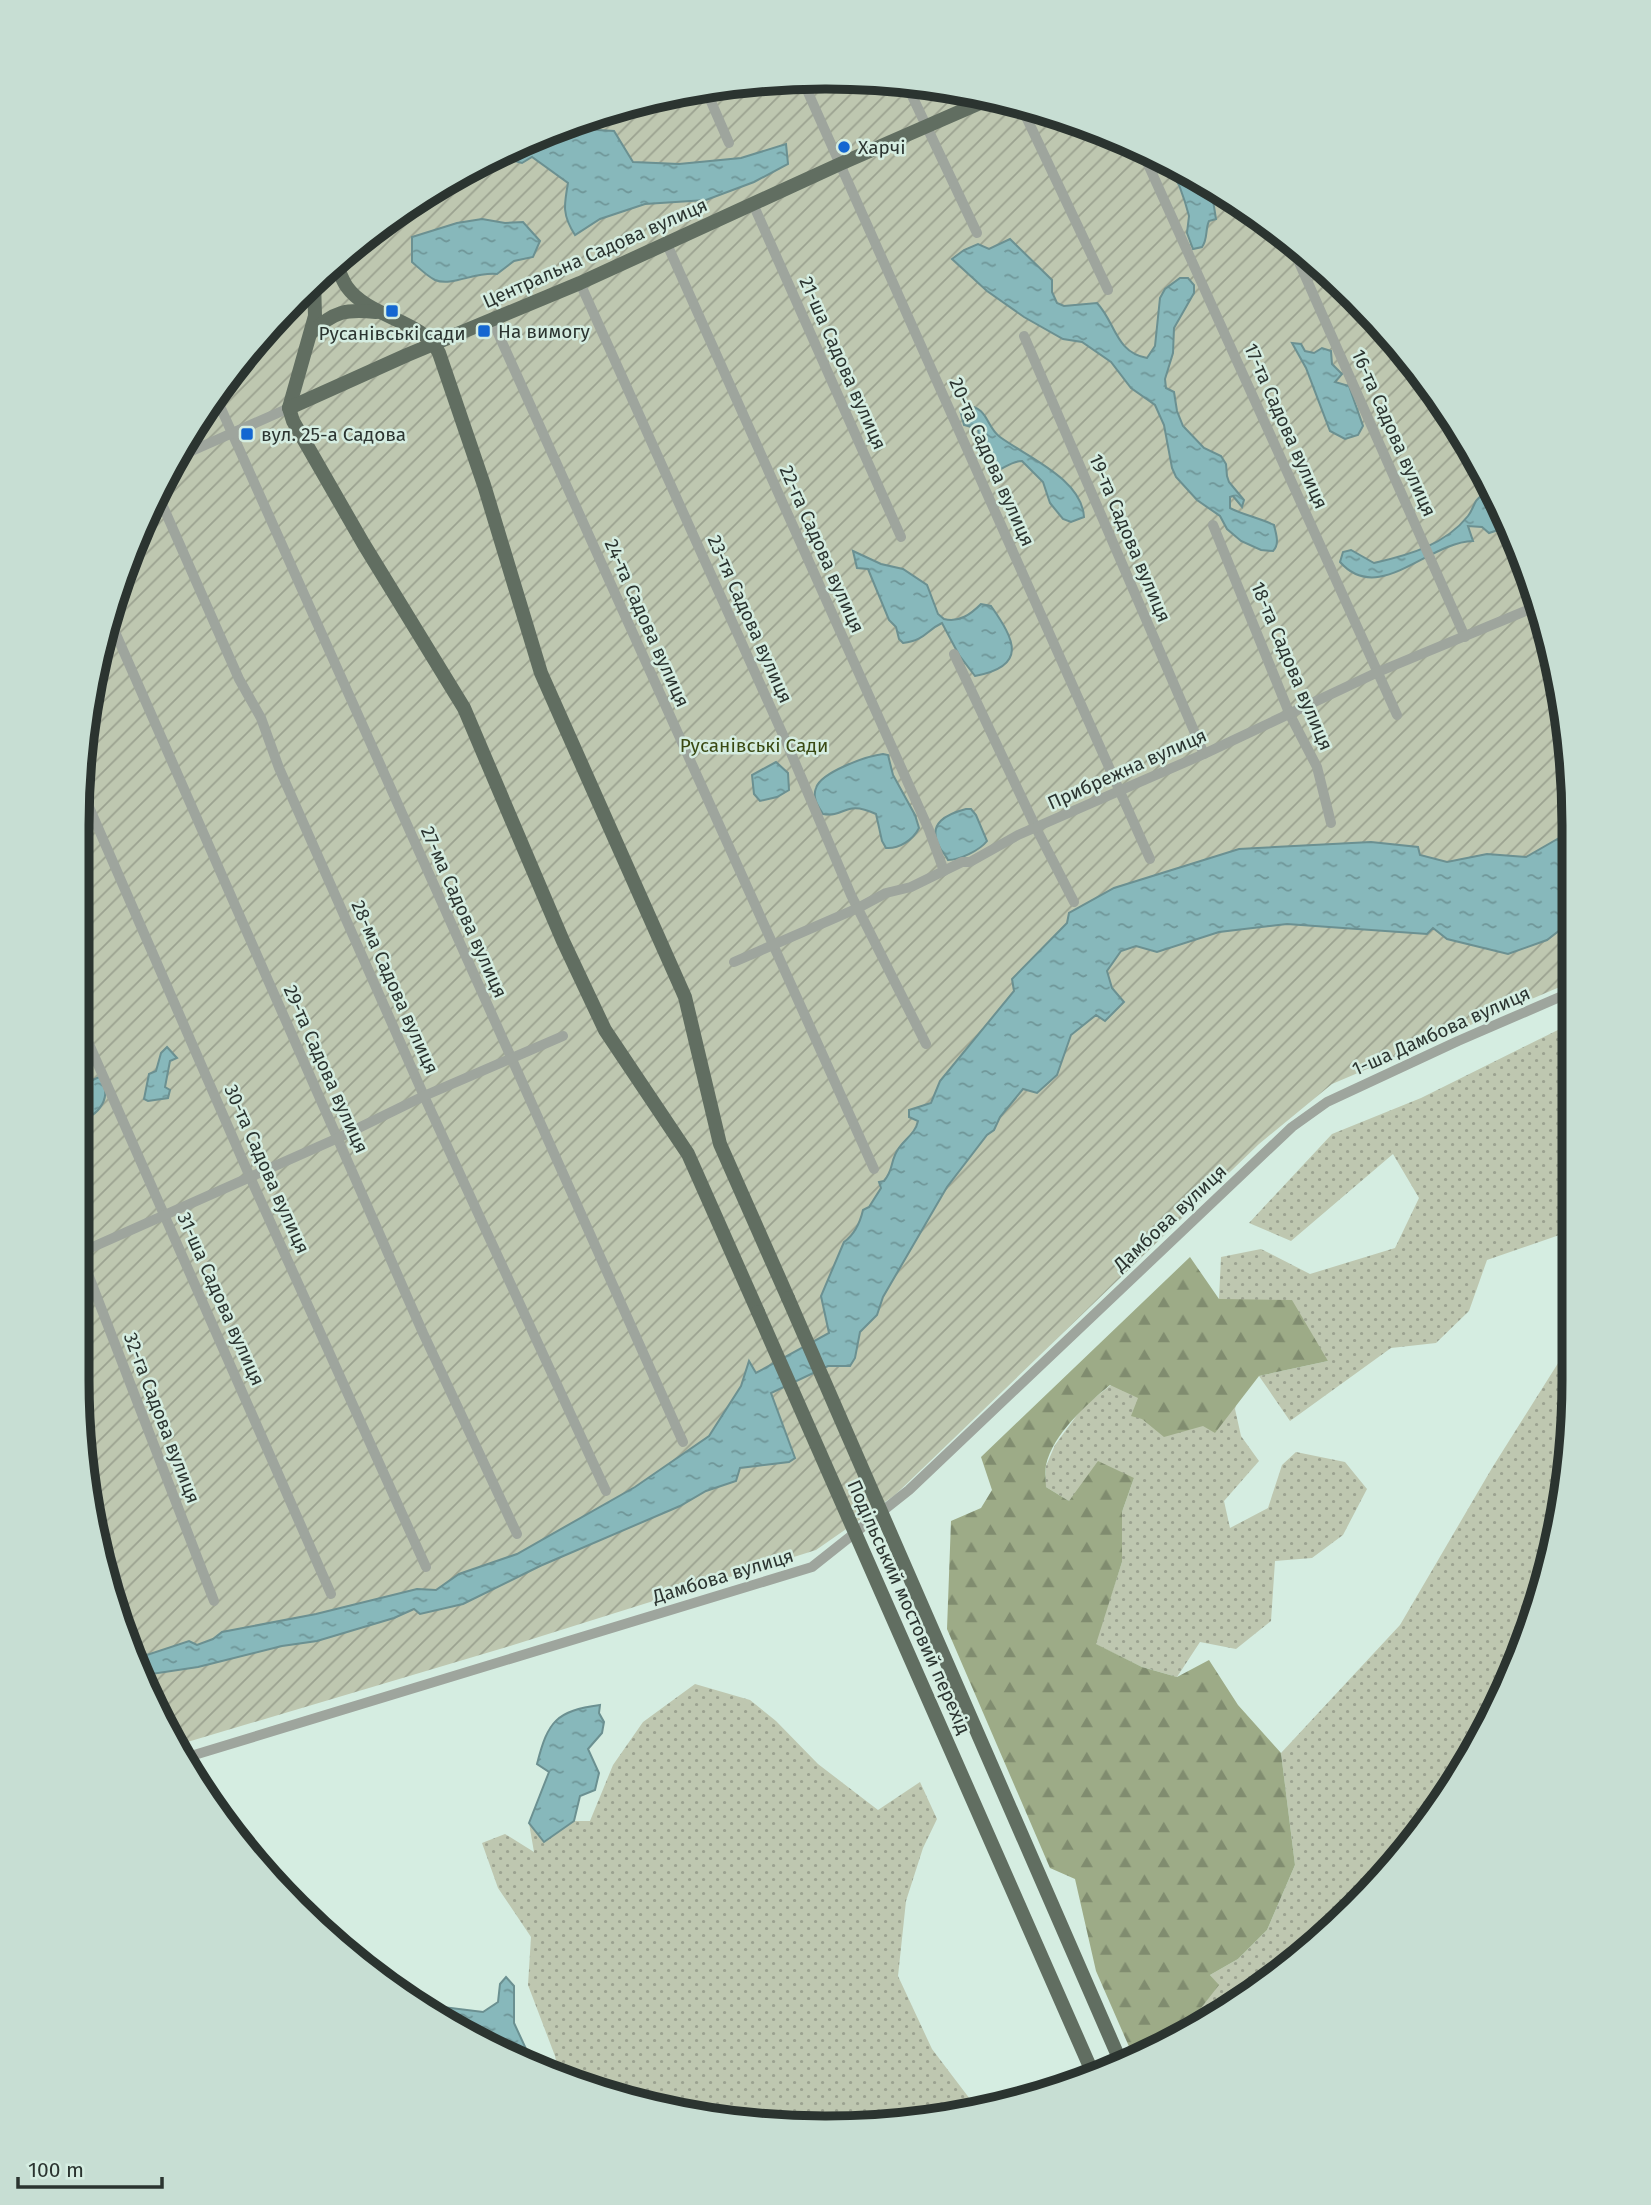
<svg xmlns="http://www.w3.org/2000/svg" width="1651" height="2205" viewBox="0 0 1651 2205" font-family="'Fira Sans',sans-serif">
<defs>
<pattern id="grass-dots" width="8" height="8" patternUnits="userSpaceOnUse" patternTransform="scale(1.75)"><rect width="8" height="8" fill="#bec7b0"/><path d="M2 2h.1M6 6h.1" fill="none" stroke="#9ba290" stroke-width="1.8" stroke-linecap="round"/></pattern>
<pattern id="forest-firs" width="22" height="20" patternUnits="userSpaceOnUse" patternTransform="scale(1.75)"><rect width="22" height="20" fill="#9dab87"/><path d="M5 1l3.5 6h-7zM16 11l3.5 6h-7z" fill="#808c6f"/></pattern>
<pattern id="garden-furrows" width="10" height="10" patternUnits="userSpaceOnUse" patternTransform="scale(1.75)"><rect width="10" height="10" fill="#bec7b0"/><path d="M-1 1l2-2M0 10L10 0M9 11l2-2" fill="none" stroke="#9ba290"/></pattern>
<pattern id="water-ripples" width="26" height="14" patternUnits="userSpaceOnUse" patternTransform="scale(1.75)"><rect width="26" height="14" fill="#87b8bb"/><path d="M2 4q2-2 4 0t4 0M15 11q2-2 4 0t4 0" fill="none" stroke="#6f9698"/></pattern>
</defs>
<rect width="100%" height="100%" fill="#d5ede1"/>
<!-- grass -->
<g fill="url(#grass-dots)">
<polygon points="1570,1024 1571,1231 1487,1260 1469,1311 1436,1343 1391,1348 1290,1421 1259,1376 1328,1361 1219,1299 1221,1257 1261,1249 1310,1274 1395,1248 1419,1198 1393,1154 1291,1241 1249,1223 1332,1134 1421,1098"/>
<polygon points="1572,1341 1572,1429 1534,1620 1474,1753 1418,1831 1410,1836 1370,1890 1290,1965 1240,1986 1221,2008 1212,2013 1193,2018 1218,1985 1210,1975 1238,1959 1267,1930 1295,1865 1281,1753 1400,1625 1492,1468"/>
<polygon points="1243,1380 1235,1409 1241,1436 1259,1461 1224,1501 1230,1528 1268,1508 1282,1465 1296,1452 1345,1462 1367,1489 1343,1535 1312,1558 1275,1561 1271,1621 1236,1649 1200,1642 1177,1677 1142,1667 1095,1644 1122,1562 1122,1512 1134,1478 1069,1501 1046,1487 1046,1466 1055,1445 1083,1407 1111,1385"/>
<polygon points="695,1684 750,1700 776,1721 818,1764 878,1810 920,1782 937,1819 923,1848 906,1901 898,1976 932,2049 979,2111 875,2126 679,2114 558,2072 555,2056 528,1985 531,1937 498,1888 482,1843 505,1834 534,1852 529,1823 544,1842 574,1821 590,1821 613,1765 643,1722"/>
</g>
<!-- forest -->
<path fill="url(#forest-firs)" d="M1190,1257L1219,1299L1292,1300L1328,1361L1259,1376L1215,1433L1203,1426L1164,1437L1142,1419L1131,1416L1138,1398L1110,1385C1087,1404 1053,1434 1046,1465C1045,1472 1046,1480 1046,1487L1069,1501L1098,1461L1134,1478L1122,1512V1562L1096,1644L1142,1667L1177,1677L1209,1660L1238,1705L1281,1753L1295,1865L1267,1930L1238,1959L1210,1975L1219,1985L1194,2017L1212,2013L1134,2058L1096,1971L1075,1879L1050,1868L947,1629L951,1521L981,1508L992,1490L981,1457Z"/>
<!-- garden -->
<polygon fill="url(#garden-furrows)" points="777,79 924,83 1066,117 1200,177 1319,263 1420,370 1517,539 1568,727 1569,983 1332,1084 1259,1144 895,1495 816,1550 510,1646 174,1746 103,1574 77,1380 79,777 102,632 134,539 203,410 296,297 370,231 495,154 632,102"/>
<!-- water -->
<g fill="url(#water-ripples)" stroke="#6b9091" stroke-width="2">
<path d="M565,128L614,131L633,162L679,164L741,158L786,144L788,164L754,182L706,200L645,204L600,219L575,235C562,215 564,205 568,183L532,157L522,163L493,155Z"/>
<path d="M1168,167C1185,167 1200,177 1213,187L1212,194L1216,219L1209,221C1205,230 1208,239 1202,247L1193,249L1187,233L1189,216L1185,202L1179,185Z"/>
<path d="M482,219L505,223L523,222L540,241L533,257L514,261L497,274C476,271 452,287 435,280C427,276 419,268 412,262V237L457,223Z"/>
<path d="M1010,239L1052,280V292L1057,303L1064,306L1097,303C1116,323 1115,352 1147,358L1155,346L1160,298L1165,289L1180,278H1188L1194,285V293L1174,328L1173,353L1165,379L1166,388L1174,392L1177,411L1183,426L1204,448L1221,456L1226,464L1227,476L1229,482L1244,500L1242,507L1233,496L1230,497V508C1244,515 1259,518 1274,525C1276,534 1280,544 1273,551L1261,550L1241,541L1227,529L1220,516L1197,500L1176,477L1172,468L1164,425L1155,405L1131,388L1111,362L1082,342L1063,339L1024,317L987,291L952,259L964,250L978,244L989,249Z"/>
<polygon points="1292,343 1301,344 1305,351 1314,353 1322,348 1331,351 1332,364 1342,374 1335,382 1349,386 1363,426 1358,435 1345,439 1330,431 1306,368"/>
<path d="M966,406C988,406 986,427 1000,437C1027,457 1082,479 1084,517L1071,522L1063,519L1050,503L1043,482L1022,461C1009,461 1003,471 991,472L978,448L979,436L978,429L964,425L960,410Z"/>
<path d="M1488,489L1509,526L1496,524L1498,530L1489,533L1482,527L1468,526L1473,541C1428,542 1379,606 1340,562L1343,552L1351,550L1374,563C1409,555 1445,545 1468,516C1472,511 1473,506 1476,501C1479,497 1485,493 1488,489Z"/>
<path d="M853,551L881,564L903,569L927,585L938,614L944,619C959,623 971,614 981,604L991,606C1015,640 1028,666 975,676L959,655L942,623C925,631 926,640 903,643L899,639L896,627L889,620L868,569L857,568Z"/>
<path d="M883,754L888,755L893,775L915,815L919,828C913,840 899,849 886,848L882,841L876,814C844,799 846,818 823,814C818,806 812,798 816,788C821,772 867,756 883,754Z"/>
<polygon points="776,762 788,773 789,790 777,797 760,801 754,794 752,775"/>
<path d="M966,809H971L976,815L987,841C980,850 960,860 948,860C946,855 941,851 939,846C927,823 947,814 966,809Z"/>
<path d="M1568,828L1569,923L1547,940L1508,954L1447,939L1433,928L1427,934L1287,924L1219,932L1157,952L1136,946L1121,951L1107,971L1112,988L1124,1002L1105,1021L1096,1015L1071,1035L1057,1075L1037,1093L1023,1089L1000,1117L994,1130L987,1135L947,1187L883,1297L877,1315L860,1332L855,1358L850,1366H828L771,1393L795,1458L789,1462L740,1468L736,1481L706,1491L680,1506L540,1566L463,1604L420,1614L414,1609L394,1618L317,1641L282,1646L198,1667L145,1675L135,1652L139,1651L147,1655L189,1641L197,1645L213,1639L222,1632L316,1614L417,1589L436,1590L459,1574L517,1554L635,1487L709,1436L741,1386L749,1361L756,1373L829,1333L821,1296L844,1242C855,1234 860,1223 863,1210L869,1207L881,1188L879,1182L884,1181C893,1170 890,1166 895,1155C900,1141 915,1136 918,1121L909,1117V1110L931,1103L940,1081L1014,991L1012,979L1067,923L1069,913L1114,888L1239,849L1371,842L1418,847L1420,855L1447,862L1487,854L1526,857L1559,838Z"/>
<polygon points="167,1047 177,1058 170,1061 165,1087 170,1090 168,1098 148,1101 144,1099 149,1074 156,1071 161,1053"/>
<path d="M99,1077C114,1096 99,1117 78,1120V1087Z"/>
<path d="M600,1705L599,1713L604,1722L602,1733L588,1749L599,1773L595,1790L580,1796L574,1821L544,1842L529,1823L549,1772L537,1764C548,1721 556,1711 600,1705Z"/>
<polygon points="506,1977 514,1986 514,2023 527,2051 528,2062 494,2051 435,2011 443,2007 483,2012 498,2002 500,1984"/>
</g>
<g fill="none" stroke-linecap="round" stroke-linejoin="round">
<!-- minor -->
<g stroke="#9ea59d" stroke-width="10">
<polyline points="802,79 1150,859"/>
<polyline points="906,83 977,233"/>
<polyline points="706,90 729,143"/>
<polyline points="1021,106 1108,290"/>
<polyline points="607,112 610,118"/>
<polyline points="1142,151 1397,715"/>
<polyline points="753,204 901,537"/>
<polyline points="666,242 929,830 944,871"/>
<polyline points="1290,242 1465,637"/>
<polyline points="580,283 788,746 851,895 926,1044"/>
<polyline points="492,320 874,1169"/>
<polyline points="1024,336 1204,754"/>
<polyline points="215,395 683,1442"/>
<polyline points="178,457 289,408"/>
<polyline points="158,495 239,679 261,718 279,768 424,1096 606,1491"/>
<polyline points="1213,525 1290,715 1317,767 1331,823"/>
<polyline points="108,616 423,1333 517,1534"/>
<polyline points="954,654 1036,828 1074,902"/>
<polyline points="79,784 250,1177 426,1567"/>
<polyline points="734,962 858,908 886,893 911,887 962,862 970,862 1018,835 1204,754 1378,672 1535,607"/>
<polyline points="78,1019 331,1594"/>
<polyline points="78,1248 214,1601"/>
<polyline points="77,1254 338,1138 424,1096 563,1036"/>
<polyline points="94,1510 108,1549 133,1640"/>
<polyline points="181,1759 812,1567 909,1490 1292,1127 1327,1102 1458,1041 1569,993"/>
</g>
<!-- major -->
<g stroke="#616e61" stroke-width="14">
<path d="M335,262C339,270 342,280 347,287C369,318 424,320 439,353L484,485L541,673L685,997L720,1144L788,1298"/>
<polyline points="314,280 315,316 289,408 293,421 363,543 464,708 563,941 605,1030 688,1154 758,1312"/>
<path d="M311,333C334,311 346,309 376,312"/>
<polyline points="289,408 407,355 580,283 840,164 989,99"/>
</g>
<!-- major-bridge -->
<g stroke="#616e61" stroke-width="14">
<polyline points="788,1298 1122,2065"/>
<polyline points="758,1312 1094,2076"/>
</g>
</g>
<!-- markers -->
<g fill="#1467d1" stroke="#d5ede1" stroke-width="2.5">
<circle cx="844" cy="147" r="7"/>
<rect x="385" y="304" width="14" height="14" rx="3.5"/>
<rect x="477" y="324" width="14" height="14" rx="3.5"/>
<rect x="240" y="427" width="14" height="14" rx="3.5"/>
</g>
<g text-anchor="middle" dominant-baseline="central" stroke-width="5" stroke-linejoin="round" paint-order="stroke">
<!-- poi labels -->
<g font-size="19" fill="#2b3430" stroke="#d5ede1" text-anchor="start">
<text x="858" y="147">Харчі</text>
<text x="498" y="331">На вимогу</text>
<text x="392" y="333" text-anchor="middle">Русанівські сади</text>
<text x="261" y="434">вул. 25-а Садова</text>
</g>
<!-- street labels -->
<g font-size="19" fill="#2b3430" stroke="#d5ede1">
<text transform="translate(595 253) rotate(-24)">Центральна Садова вулиця</text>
<text transform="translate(843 363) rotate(66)">21-ша Садова вулиця</text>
<text transform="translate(1286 426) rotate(66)">17-та Садова вулиця</text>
<text transform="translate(1394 433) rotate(66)">16-та Садова вулиця</text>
<text transform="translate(992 462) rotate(66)">20-та Садова вулиця</text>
<text transform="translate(1130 538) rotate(67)">19-та Садова вулиця</text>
<text transform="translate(822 549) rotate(66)">22-га Садова вулиця</text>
<text transform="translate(750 619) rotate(66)">23-тя Садова вулиця</text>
<text transform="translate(647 623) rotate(66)">24-та Садова вулиця</text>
<text transform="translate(1292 666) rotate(67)">18-та Садова вулиця</text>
<text transform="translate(1127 769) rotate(-24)">Прибрежна вулиця</text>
<text transform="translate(464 912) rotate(66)">27-ма Садова вулиця</text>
<text transform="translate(395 987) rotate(66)">28-ма Садова вулиця</text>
<text transform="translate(1441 1031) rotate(-24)">1-ша Дамбова вулиця</text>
<text transform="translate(326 1069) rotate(66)">29-та Садова вулиця</text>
<text transform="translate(267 1169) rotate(66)">30-та Садова вулиця</text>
<text transform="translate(1170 1218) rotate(-43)">Дамбова вулиця</text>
<text transform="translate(221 1299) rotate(66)">31-ша Садова вулиця</text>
<text transform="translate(162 1418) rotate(69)">32-га Садова вулиця</text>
<text transform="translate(723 1576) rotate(-17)">Дамбова вулиця</text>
<text transform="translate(909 1607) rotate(66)">Подільський мостовий перехід</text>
</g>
<!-- park labels -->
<g font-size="19" fill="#394912" stroke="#d5ede1">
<text x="754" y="745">Русанівські Сади</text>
</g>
</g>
<!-- crop -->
<path d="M0 0H1651V2205H0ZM825 89H826A736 736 0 0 1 1562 825V1380A736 736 0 0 1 826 2116H825A736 736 0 0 1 89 1380V825A736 736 0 0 1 825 89Z" fill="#c7ded3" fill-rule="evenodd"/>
<path fill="none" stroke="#2b3430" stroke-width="9" d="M825 89H826A736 736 0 0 1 1562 825V1380A736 736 0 0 1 826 2116H825A736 736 0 0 1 89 1380V825A736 736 0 0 1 825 89Z"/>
<!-- scale -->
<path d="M18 2177v10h144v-10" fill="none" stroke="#2b3430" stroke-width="3.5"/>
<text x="28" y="2177" font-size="21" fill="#2b3430" stroke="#d5ede1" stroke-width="5" paint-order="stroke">100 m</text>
</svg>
